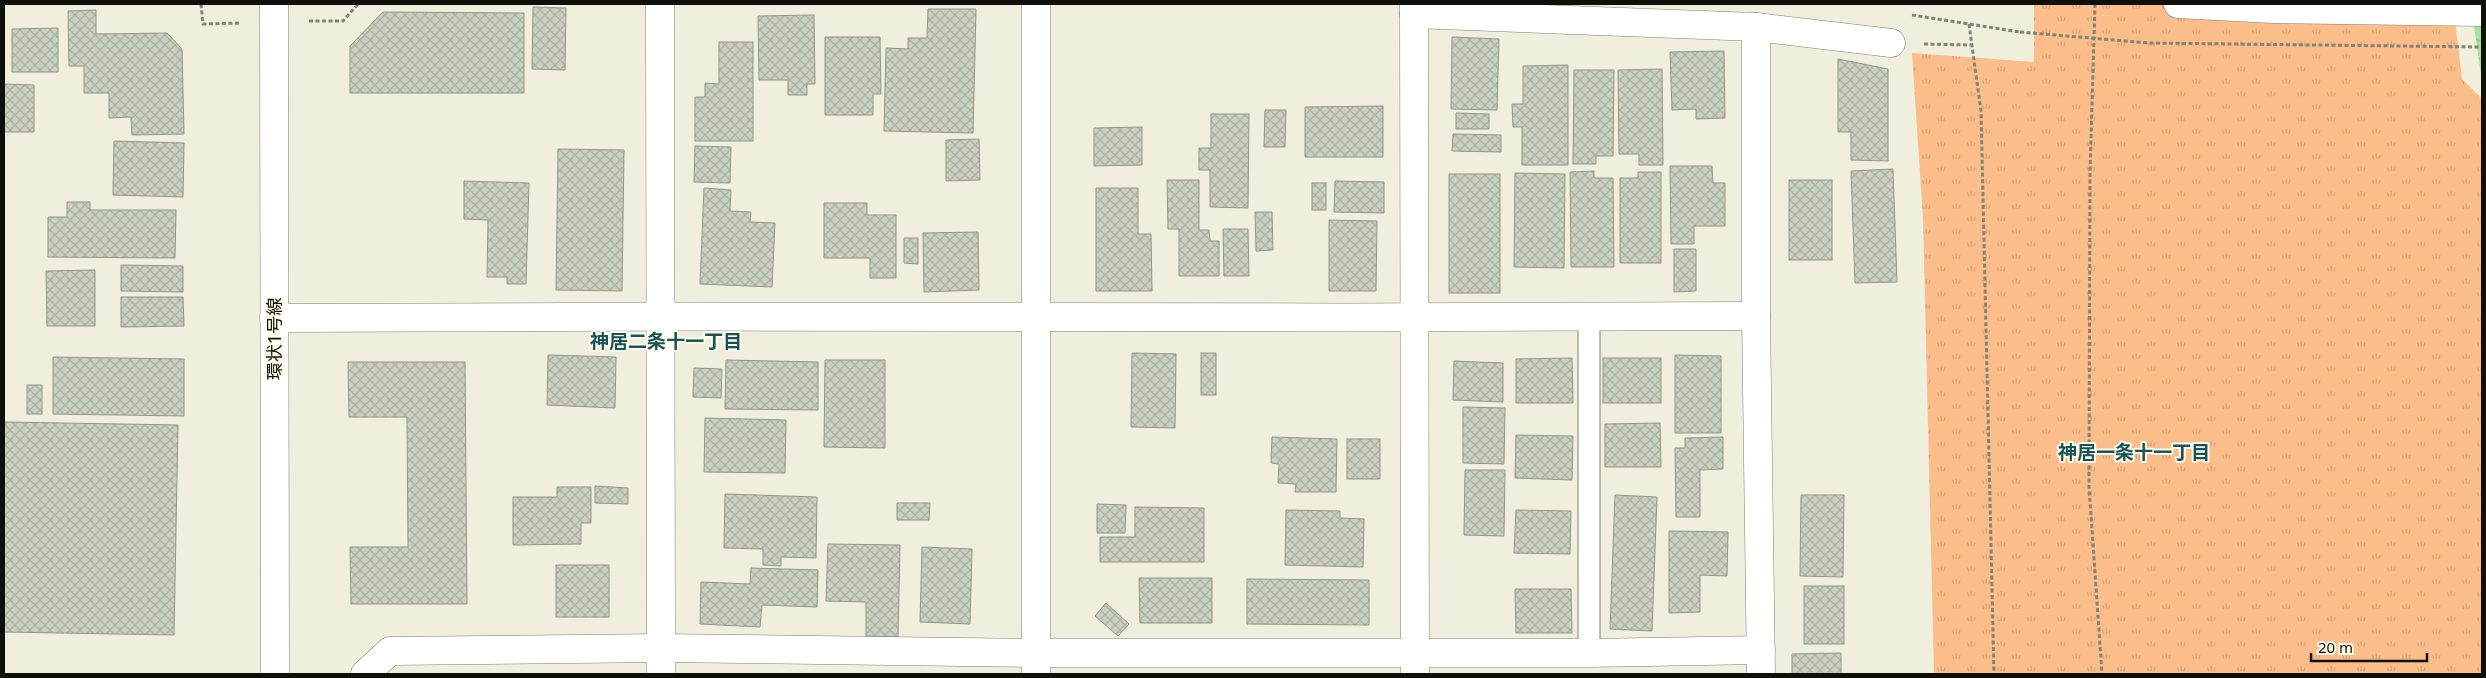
<svg xmlns="http://www.w3.org/2000/svg" width="2486" height="678" viewBox="0 0 2486 678" font-family="'Noto Sans','Noto Sans JP',sans-serif">
<defs>
<pattern id="grass-tufts" width="24" height="20" patternUnits="userSpaceOnUse" patternTransform="scale(1.25)"><rect width="24" height="20" fill="#fbbe8b"/><path d="M3 7l-1-3M5 7V3M7 7l1-3M15 17l-1-3M17 17v-4M19 17l1-3" fill="none" stroke="#d6a277"/></pattern>
<pattern id="water-ripples" width="26" height="14" patternUnits="userSpaceOnUse" patternTransform="scale(1.25)"><rect width="26" height="14" fill="#9fe59b"/><path d="M2 4q2-2 4 0t4 0M15 11q2-2 4 0t4 0" fill="none" stroke="#88c384"/></pattern>
<pattern id="building-cross-hatch" width="8" height="8" patternUnits="userSpaceOnUse" patternTransform="scale(1.25)"><rect width="8" height="8" fill="#cad0bf"/><path d="M0 0l8 8M0 8l8-8" fill="none" stroke="#acb2a3"/></pattern>
</defs>
<rect width="100%" height="100%" fill="#f0eedc"/>
<!-- grass -->
<polygon fill="url(#grass-tufts)" points="2034,4 2453,4 2462,79 2482,99 2482,674 1934,674 1923,218 1912,53 2034,62"/>
<!-- water -->
<polygon fill="url(#water-ripples)" points="2471,4 2482,4 2482,83 2482,82"/>
<!-- building -->
<g fill="url(#building-cross-hatch)" stroke="#929787">
<polygon points="533,7 566,8 565,70 532,69"/>
<polygon points="928,9 976,9 973,133 884,131 886,48 908,49 908,38 927,38"/>
<polygon points="96,10 96,34 167,33 182,49 184,134 132,135 131,117 109,118 109,93 84,93 84,66 69,66 68,11"/>
<polygon points="383,12 524,13 524,93 350,93 350,46"/>
<polygon points="814,15 815,84 807,84 807,95 788,95 788,80 759,80 758,16"/>
<polygon points="58,28 58,72 12,72 12,29"/>
<polygon points="825,37 880,37 881,94 873,94 873,115 825,115"/>
<polygon points="1452,37 1499,39 1497,110 1451,109"/>
<polygon points="719,42 753,42 753,141 695,141 695,97 705,97 705,83 719,84"/>
<polygon points="1724,51 1725,118 1696,119 1696,109 1672,110 1670,52"/>
<polygon points="1838,59 1888,69 1888,161 1851,160 1851,132 1838,132"/>
<polygon points="1568,65 1568,165 1522,165 1522,127 1513,127 1512,104 1523,104 1523,66"/>
<polygon points="1662,69 1663,165 1639,165 1639,154 1619,154 1618,70"/>
<polygon points="1574,70 1614,70 1613,156 1596,156 1596,164 1573,164"/>
<polygon points="4,84 34,85 34,132 4,132"/>
<polygon points="1383,106 1383,157 1305,157 1305,107"/>
<polygon points="1265,110 1286,110 1285,147 1264,147"/>
<polygon points="1456,113 1489,114 1489,129 1456,129"/>
<polygon points="1211,114 1249,114 1248,208 1210,207 1210,170 1199,170 1199,148 1211,148"/>
<polygon points="1142,127 1142,165 1094,166 1094,128"/>
<polygon points="1453,134 1501,135 1501,152 1452,151"/>
<polygon points="979,139 980,180 946,181 946,140"/>
<polygon points="114,141 184,143 183,197 113,195"/>
<polygon points="695,146 731,147 730,183 694,182"/>
<polygon points="558,149 624,150 622,291 556,290"/>
<polygon points="1670,166 1712,166 1713,183 1725,183 1725,226 1694,226 1694,244 1671,244"/>
<polygon points="1893,169 1897,282 1855,283 1851,171"/>
<polygon points="1594,171 1594,178 1613,178 1614,267 1571,267 1570,172"/>
<polygon points="1638,172 1661,172 1661,263 1620,263 1620,178 1638,178"/>
<polygon points="1515,173 1565,174 1564,268 1514,267"/>
<rect x="1449" y="174" width="51" height="119"/>
<polygon points="1167,180 1199,180 1199,230 1209,230 1210,241 1219,241 1219,276 1179,276 1179,229 1168,229"/>
<rect x="1789" y="180" width="43" height="80"/>
<polygon points="464,181 529,183 526,284 507,284 507,277 487,277 488,220 464,219"/>
<polygon points="1335,181 1384,182 1384,213 1334,212"/>
<rect x="1312" y="183" width="14" height="27"/>
<polygon points="704,188 731,190 730,211 751,212 750,222 775,223 772,287 700,284"/>
<polygon points="1096,188 1138,188 1138,234 1151,234 1152,291 1096,291"/>
<polygon points="67,202 90,202 90,210 176,210 175,258 48,257 48,217 67,217"/>
<polygon points="824,203 867,203 867,215 896,215 896,278 870,278 870,258 824,258"/>
<polygon points="1255,212 1272,212 1273,250 1256,251"/>
<polygon points="1329,220 1377,221 1376,291 1329,291"/>
<polygon points="1223,229 1248,229 1249,276 1224,276"/>
<polygon points="978,232 979,290 924,292 923,233"/>
<polygon points="904,238 918,238 918,264 904,263"/>
<polygon points="1674,249 1696,249 1696,291 1674,292"/>
<polygon points="121,265 183,266 183,292 121,291"/>
<polygon points="95,270 95,326 47,326 46,271"/>
<polygon points="121,297 183,297 184,326 121,327"/>
<polygon points="1132,353 1176,354 1175,428 1131,427"/>
<rect x="1201" y="353" width="15" height="42"/>
<polygon points="548,355 616,357 615,408 547,405"/>
<polygon points="1675,355 1721,356 1721,433 1675,433"/>
<polygon points="53,357 184,359 184,416 53,414"/>
<polygon points="1572,358 1573,403 1516,403 1516,359"/>
<rect x="1603" y="358" width="58" height="45"/>
<polygon points="726,360 818,362 818,410 725,409"/>
<polygon points="825,360 885,360 885,448 824,447"/>
<polygon points="1454,361 1503,363 1503,402 1453,400"/>
<polygon points="348,362 465,362 467,604 351,604 350,547 408,547 407,417 349,417"/>
<polygon points="694,368 722,369 721,398 693,397"/>
<rect x="27" y="385" width="15" height="29"/>
<polygon points="1463,407 1505,408 1504,464 1463,463"/>
<polygon points="705,418 786,420 785,473 704,472"/>
<polygon points="4,422 178,425 174,635 4,632"/>
<polygon points="1660,423 1661,467 1605,467 1605,424"/>
<polygon points="1516,435 1573,436 1572,480 1515,478"/>
<polygon points="1272,437 1337,439 1336,492 1295,492 1296,484 1278,483 1279,464 1271,463"/>
<polygon points="1723,437 1723,469 1700,470 1700,517 1676,517 1675,448 1685,448 1685,438"/>
<rect x="1347" y="439" width="33" height="40"/>
<polygon points="1465,470 1505,470 1504,536 1464,535"/>
<polygon points="595,486 628,488 628,504 595,503"/>
<polygon points="557,487 591,487 591,523 581,523 581,544 513,545 513,497 557,497"/>
<polygon points="725,494 817,497 816,558 781,557 781,566 763,565 763,549 724,548"/>
<polygon points="1615,495 1657,497 1652,631 1610,629"/>
<polygon points="1801,495 1844,495 1843,577 1800,576"/>
<polygon points="897,503 930,503 929,520 897,520"/>
<polygon points="1097,504 1126,505 1125,533 1097,533"/>
<polygon points="1135,507 1204,508 1204,562 1100,562 1100,537 1135,537"/>
<polygon points="1286,510 1340,511 1340,518 1364,519 1363,567 1285,565"/>
<polygon points="1516,510 1571,511 1570,554 1514,553"/>
<polygon points="1669,531 1728,532 1727,576 1700,575 1700,612 1669,613"/>
<polygon points="828,544 900,545 898,637 866,636 866,602 826,601"/>
<polygon points="922,547 972,549 970,624 920,622"/>
<rect x="556" y="565" width="53" height="52"/>
<polygon points="751,568 818,570 817,607 762,605 760,627 700,624 701,582 750,584"/>
<polygon points="1139,578 1212,578 1212,623 1140,623"/>
<polygon points="1247,579 1369,580 1369,625 1247,624"/>
<rect x="1804" y="586" width="40" height="58"/>
<polygon points="1515,589 1571,589 1572,633 1516,633"/>
<polygon points="1106,603 1129,624 1118,636 1095,616"/>
<polygon points="1841,653 1841,674 1792,674 1792,654"/>
</g>
<g fill="none" stroke-linecap="round" stroke-linejoin="round">
<defs>
<polyline id="service" points="1589,317 1589,653"/>
<g id="minor">
<polyline points="660,4 661,674"/>
<polyline points="1036,4 1036,674"/>
<polyline points="1414,4 1415,674"/>
<polyline points="1414,14 1756,27 1891,43"/>
<polyline points="1756,27 1756,316 1761,674"/>
<path d="M274,318C768,314 1262,320 1756,316"/>
<polyline points="365,674 390,651 661,648 1037,653 1589,653 1761,650"/>
</g>
<g id="primary">
<polyline points="274,4 275,674"/>
<polyline points="2178,4 2272,9 2482,12"/>
</g>
</defs>
<!-- service casing -->
<use href="#service" stroke="#817f6f" stroke-width="23"/>
<!-- minor casing -->
<use href="#minor" stroke="#817f6f" stroke-width="29"/>
<!-- primary casing -->
<use href="#primary" stroke="#817f6f" stroke-width="29"/>
<!-- path -->
<g stroke="#848377" stroke-width="3" stroke-dasharray="4 2.5" stroke-linecap="butt">
<polyline points="201,4 203,24 240,23"/>
<polyline points="2095,4 2090,173 2089,486 2102,674"/>
<polyline points="1912,15 2020,32"/>
<polyline points="309,21 343,21 358,4"/>
<polyline points="1969,24 1981,111 1994,674"/>
<polyline points="1924,44 1971,45"/>
</g>
<!-- service -->
<use href="#service" stroke="#fff" stroke-width="21"/>
<!-- minor -->
<use href="#minor" stroke="#fff" stroke-width="28"/>
<!-- primary -->
<use href="#primary" stroke="#fff" stroke-width="28"/>
<!-- path-bridge -->
<polyline stroke="#848377" stroke-width="3" stroke-dasharray="4 2.5" stroke-linecap="butt" points="2020,32 2149,43 2482,47"/>
</g>
<g text-anchor="middle" dominant-baseline="central" stroke-width="4" stroke-linejoin="round" paint-order="stroke">
<!-- street labels -->
<g font-size="18" fill="#10100a" stroke="#fdfbe9">
<text transform="translate(274 339) rotate(-90)">環状1号線</text>
</g>
<!-- neighbourhood labels -->
<g font-size="19" font-weight="bold" fill="#185359" stroke="#fdfbe9">
<text x="666" y="341">神居二条十一丁目</text>
<text x="2134" y="452">神居一条十一丁目</text>
</g>
</g>
<!-- border -->
<rect width="2486" height="678" fill="none" stroke="#10100a" stroke-width="10"/>
<!-- scale -->
<path d="M2311 653v8h116v-8" fill="none" stroke="#10100a" stroke-width="2.5"/>
<text x="2318" y="653" font-size="15" fill="#10100a" stroke="#fdfbe9" stroke-width="4" paint-order="stroke">20 m</text>
</svg>
